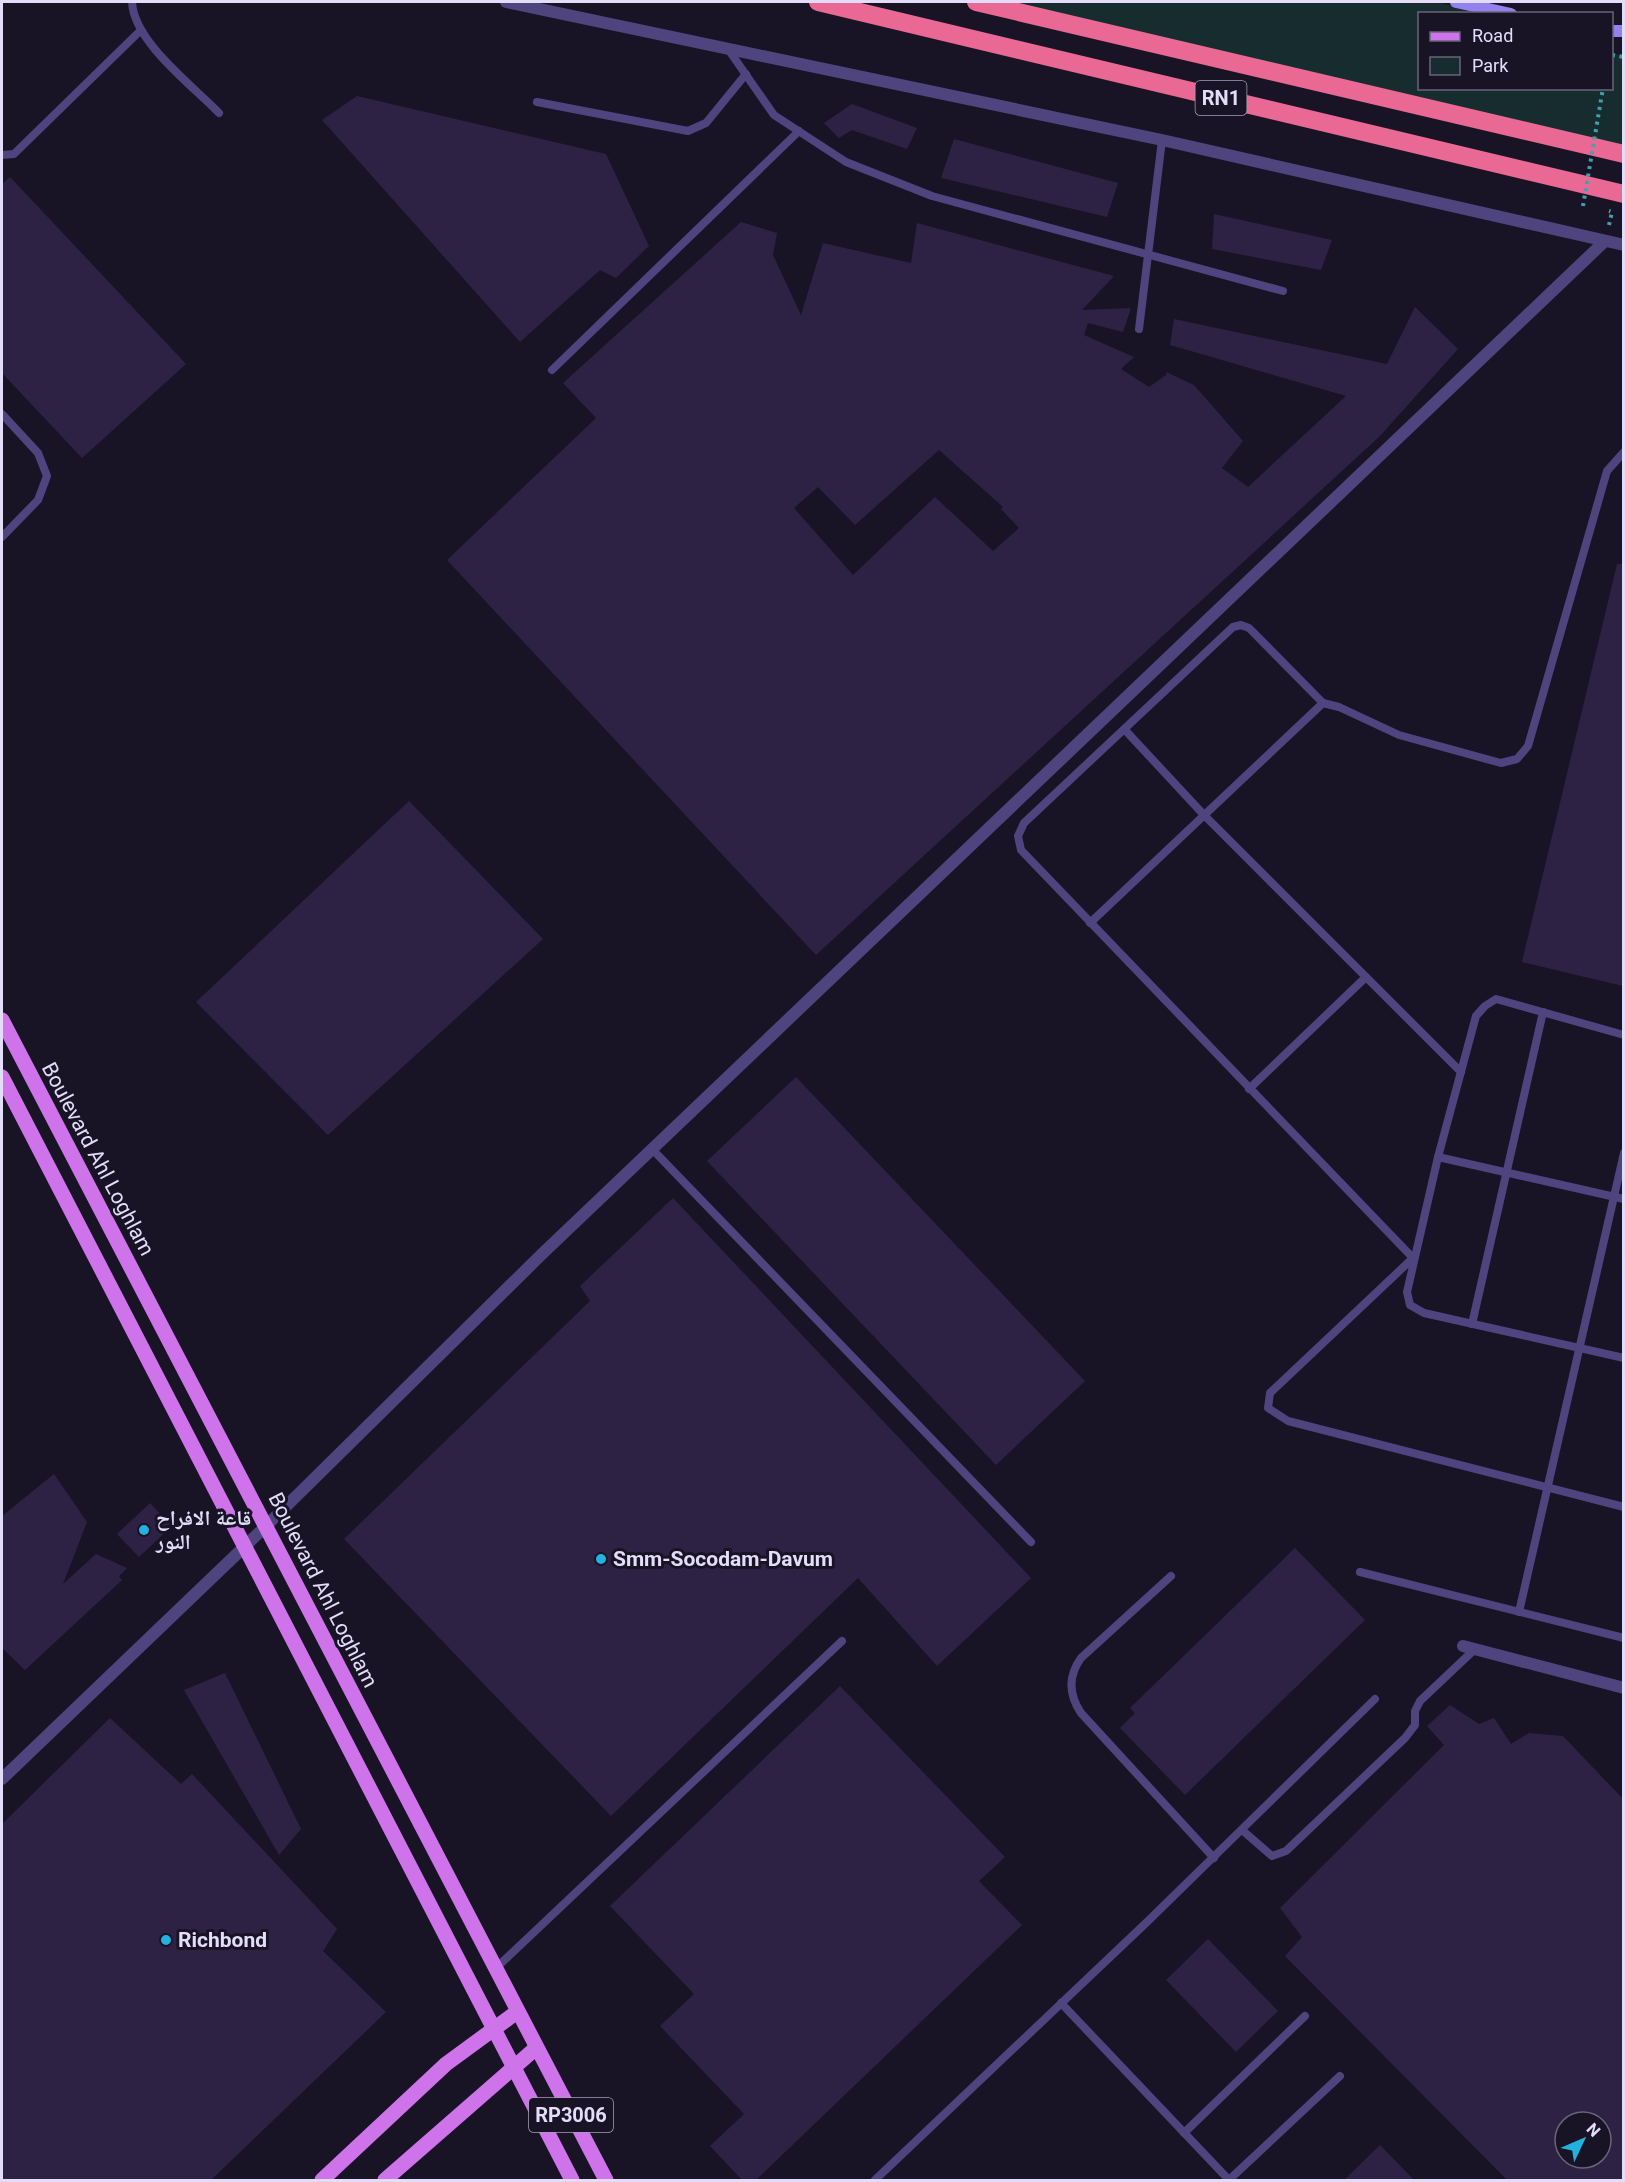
<svg xmlns="http://www.w3.org/2000/svg" width="1625" height="2182" viewBox="0 0 1625 2182" font-family="Roboto,'Noto Naskh Arabic',sans-serif">
<rect width="100%" height="100%" fill="#191326"/>
<!-- green -->
<polygon fill="#172c2f" points="975,2 1435,2 1488,13 1420,14 1420,88 1612,88 1612,52 1623,57 1623,154"/>
<!-- building -->
<g fill="#2e2244" fill-rule="evenodd">
<polygon points="357,96 606,154 649,246 616,278 600,270 520,342 322,120"/>
<polygon points="852,104 917,128 907,149 852,130 839,138 824,123"/>
<polygon points="954,139 1118,183 1107,217 941,178"/>
<polygon points="10,177 186,364 82,458 2,373 2,184"/>
<polygon points="1214,214 1332,240 1321,270 1212,249"/>
<path d="M741,222L777,233L773,255L801,315L823,243L911,263L917,223L1114,276L1082,310L1131,308L1123,332L1088,323L1084,335L1134,357L1121,369L1149,387L1166,375V372L1194,385L1243,441L1222,468L1248,487L1346,396L1170,345L1174,319L1387,364L1415,307L1458,349L1380,436L816,955L447,560L596,418L563,383ZM939,450L1003,507L1001,509L1019,528L993,551L935,497L853,575L794,508L818,487L855,525Z"/>
<polygon points="1617,564 1623,564 1623,986 1522,962"/>
<polygon points="409,801 543,939 328,1135 196,1002"/>
<polygon points="796,1077 1085,1381 996,1465 707,1161"/>
<polygon points="673,1198 1031,1578 937,1666 858,1578 611,1816 344,1539 590,1301 580,1286"/>
<polygon points="54,1474 87,1522 63,1584 96,1554 127,1568 119,1576 122,1580 25,1670 2,1648 2,1516"/>
<polygon points="150,1503 172,1526 139,1557 117,1534"/>
<polygon points="1295,1548 1365,1620 1185,1795 1120,1728 1135,1713 1130,1708"/>
<polygon points="225,1673 301,1829 279,1855 184,1690"/>
<polygon points="840,1686 1005,1857 979,1881 1022,1925 755,2181 743,2181 710,2146 744,2114 660,2026 694,1994 610,1906"/>
<path d="M1450,1705L1479,1724L1494,1718L1511,1744L1529,1733L1563,1736L1623,1799V2181H1508L1285,1956L1302,1937L1280,1908L1444,1745L1427,1726ZM1565,2122H1601V2158H1565Z"/>
<polygon points="110,1718 181,1784 192,1774 337,1929 323,1951 386,2012 210,2181 2,2181 2,1824"/>
<polygon points="1208,1939 1278,2011 1236,2052 1166,1980"/>
<polygon points="1380,2145 1415,2181 1343,2181"/>
</g>
<g fill="none" stroke-linecap="round" stroke-linejoin="round">
<!-- path -->
<g stroke="#41a1aa" stroke-width="4" stroke-dasharray="3 4.5" stroke-linecap="butt">
<polyline points="1612,55 1624,57"/>
<polyline points="1609,225 1612,212 1609,211"/>
</g>
<!-- lane -->
<g stroke="#4f457e" stroke-width="8">
<path d="M132,2C134,42 192,85 219,113"/>
<polyline points="728,49 774,115 846,162 932,196 1283,291"/>
<polyline points="537,102 688,131 706,123 746,74"/>
<polyline points="2,155 14,154 140,31"/>
<polyline points="1139,329 1162,140"/>
<polyline points="552,370 799,131"/>
<polyline points="2,414 38,453 47,476 38,500 2,537"/>
<polyline points="1125,730 1204,815 1461,1072"/>
<polyline points="1090,923 1323,703"/>
<polyline points="1624,1035 1496,999 1485,1006 1476,1016 1438,1157 1407,1292 1410,1305 1424,1313 1624,1358"/>
<polyline points="1249,1089 1366,977"/>
<polyline points="652,1149 1031,1542"/>
<polyline points="1438,1157 1624,1199"/>
<polyline points="1413,1258 1021,850 1018,836 1024,823 1233,627 1241,625 1249,628 1323,703 1339,707 1399,735 1501,763 1517,759 1528,746 1607,471 1624,452"/>
<polyline points="1413,1258 1270,1393 1268,1408 1288,1421 1624,1507"/>
<polyline points="1472,1324 1543,1012"/>
<polyline points="1360,1572 1624,1638"/>
<path d="M1171,1576L1081,1658C1068,1676 1069,1695 1081,1713L1214,1858"/>
<polyline points="1519,1612 1624,1153"/>
<polyline points="1242,1830 1272,1856 1286,1851 1405,1738 1415,1725 1415,1711 1420,1701 1475,1649"/>
<polyline points="495,1969 842,1641"/>
<polyline points="1061,2003 1229,2180"/>
<polyline points="1184,2133 1305,2016"/>
<polyline points="875,2180 1147,1922 1375,1699"/>
<polyline points="1229,2180 1340,2076"/>
</g>
<!-- street -->
<g stroke="#4f457e" stroke-width="12">
<polyline points="506,2 1162,140 1624,245"/>
<polyline points="1463,1646 1624,1688"/>
<polyline points="2,1779 266,1526 542,1254 1605,241"/>
</g>
<!-- secondary -->
<g stroke="#9381ed" stroke-width="12">
<polyline points="1456,2 1511,14"/>
<polyline points="1612,31 1624,31"/>
</g>
<!-- primary -->
<g stroke="#cf73eb" stroke-width="15">
<polyline points="2,1020 606,2180"/>
<polyline points="2,1077 572,2180"/>
<polyline points="322,2180 446,2064 517,2012"/>
<polyline points="385,2180 536,2048"/>
</g>
<!-- highway -->
<g stroke="#ea6894" stroke-width="18">
<polyline points="818,2 1624,194"/>
<polyline points="976,2 1624,154"/>
</g>
<!-- path-bridge -->
<polyline stroke="#41a1aa" stroke-width="4" stroke-dasharray="3 4.5" stroke-linecap="butt" points="1583,206 1603,88"/>
</g>
<!-- markers -->
<g fill="#23b2e0" stroke="#191326" stroke-width="2">
<circle cx="144" cy="1530" r="6"/>
<circle cx="601" cy="1559" r="6"/>
<circle cx="166" cy="1940" r="6"/>
</g>
<g text-anchor="middle" dominant-baseline="central" stroke-width="6" stroke-linejoin="round" paint-order="stroke">
<!-- shield labels -->
<g fill="#191326" stroke="#a7a0ba" stroke-width="1.5">
<rect x="1195.5" y="81" width="51" height="34" rx="4.5"/>
<rect x="529" y="2098" width="84" height="34" rx="4.5"/>
</g>
<g font-size="20" font-weight="bold" fill="#e4ddfa">
<text x="1221" y="98">RN1</text>
<text x="571" y="2115">RP3006</text>
</g>
<!-- street labels -->
<g font-size="21" fill="#e4ddfa" stroke="#191326">
<text transform="translate(98 1159) rotate(62)">Boulevard Ahl Loghlam</text>
<text transform="translate(323 1590) rotate(63)">Boulevard Ahl Loghlam</text>
</g>
<!-- poi labels -->
<g font-size="21" font-weight="bold" fill="#e4ddfa" stroke="#191326" text-anchor="start">
<text x="156" y="1518">قاعة الافراح<tspan x="156" dy="24">النور</tspan></text>
<text x="613" y="1559">Smm-Socodam-Davum</text>
<text x="178" y="1940">Richbond</text>
</g>
</g>
<!-- border -->
<rect width="1625" height="2182" fill="none" stroke="#e4ddfa" stroke-width="6"/>
<!-- legend -->
<rect x="1418" y="12" width="195" height="78" fill="#191326" stroke="#6a647b" stroke-width="1.5"/>
<rect x="1430" y="32" width="30" height="9" fill="#cf73eb" stroke="#6a647b" stroke-width="1.5"/>
<text x="1472" y="42" font-size="18" fill="#e4ddfa">Road</text>
<rect x="1430" y="57" width="30" height="18" fill="#172c2f" stroke="#6a647b" stroke-width="1.5"/>
<text x="1472" y="72" font-size="18" fill="#e4ddfa">Park</text>
<!-- north arrow -->
<g transform="translate(1583 2140) rotate(46)"><circle r="28" fill="#191326" stroke="#6a647b" stroke-width="1.5"/>
<path d="M0-4.5L10 22L0 15L-10 22Z" fill="#23b2e0"/>
<text y="-9" font-size="16" font-weight="bold" text-anchor="middle" fill="#e4ddfa">N</text>
</g>
</svg>
